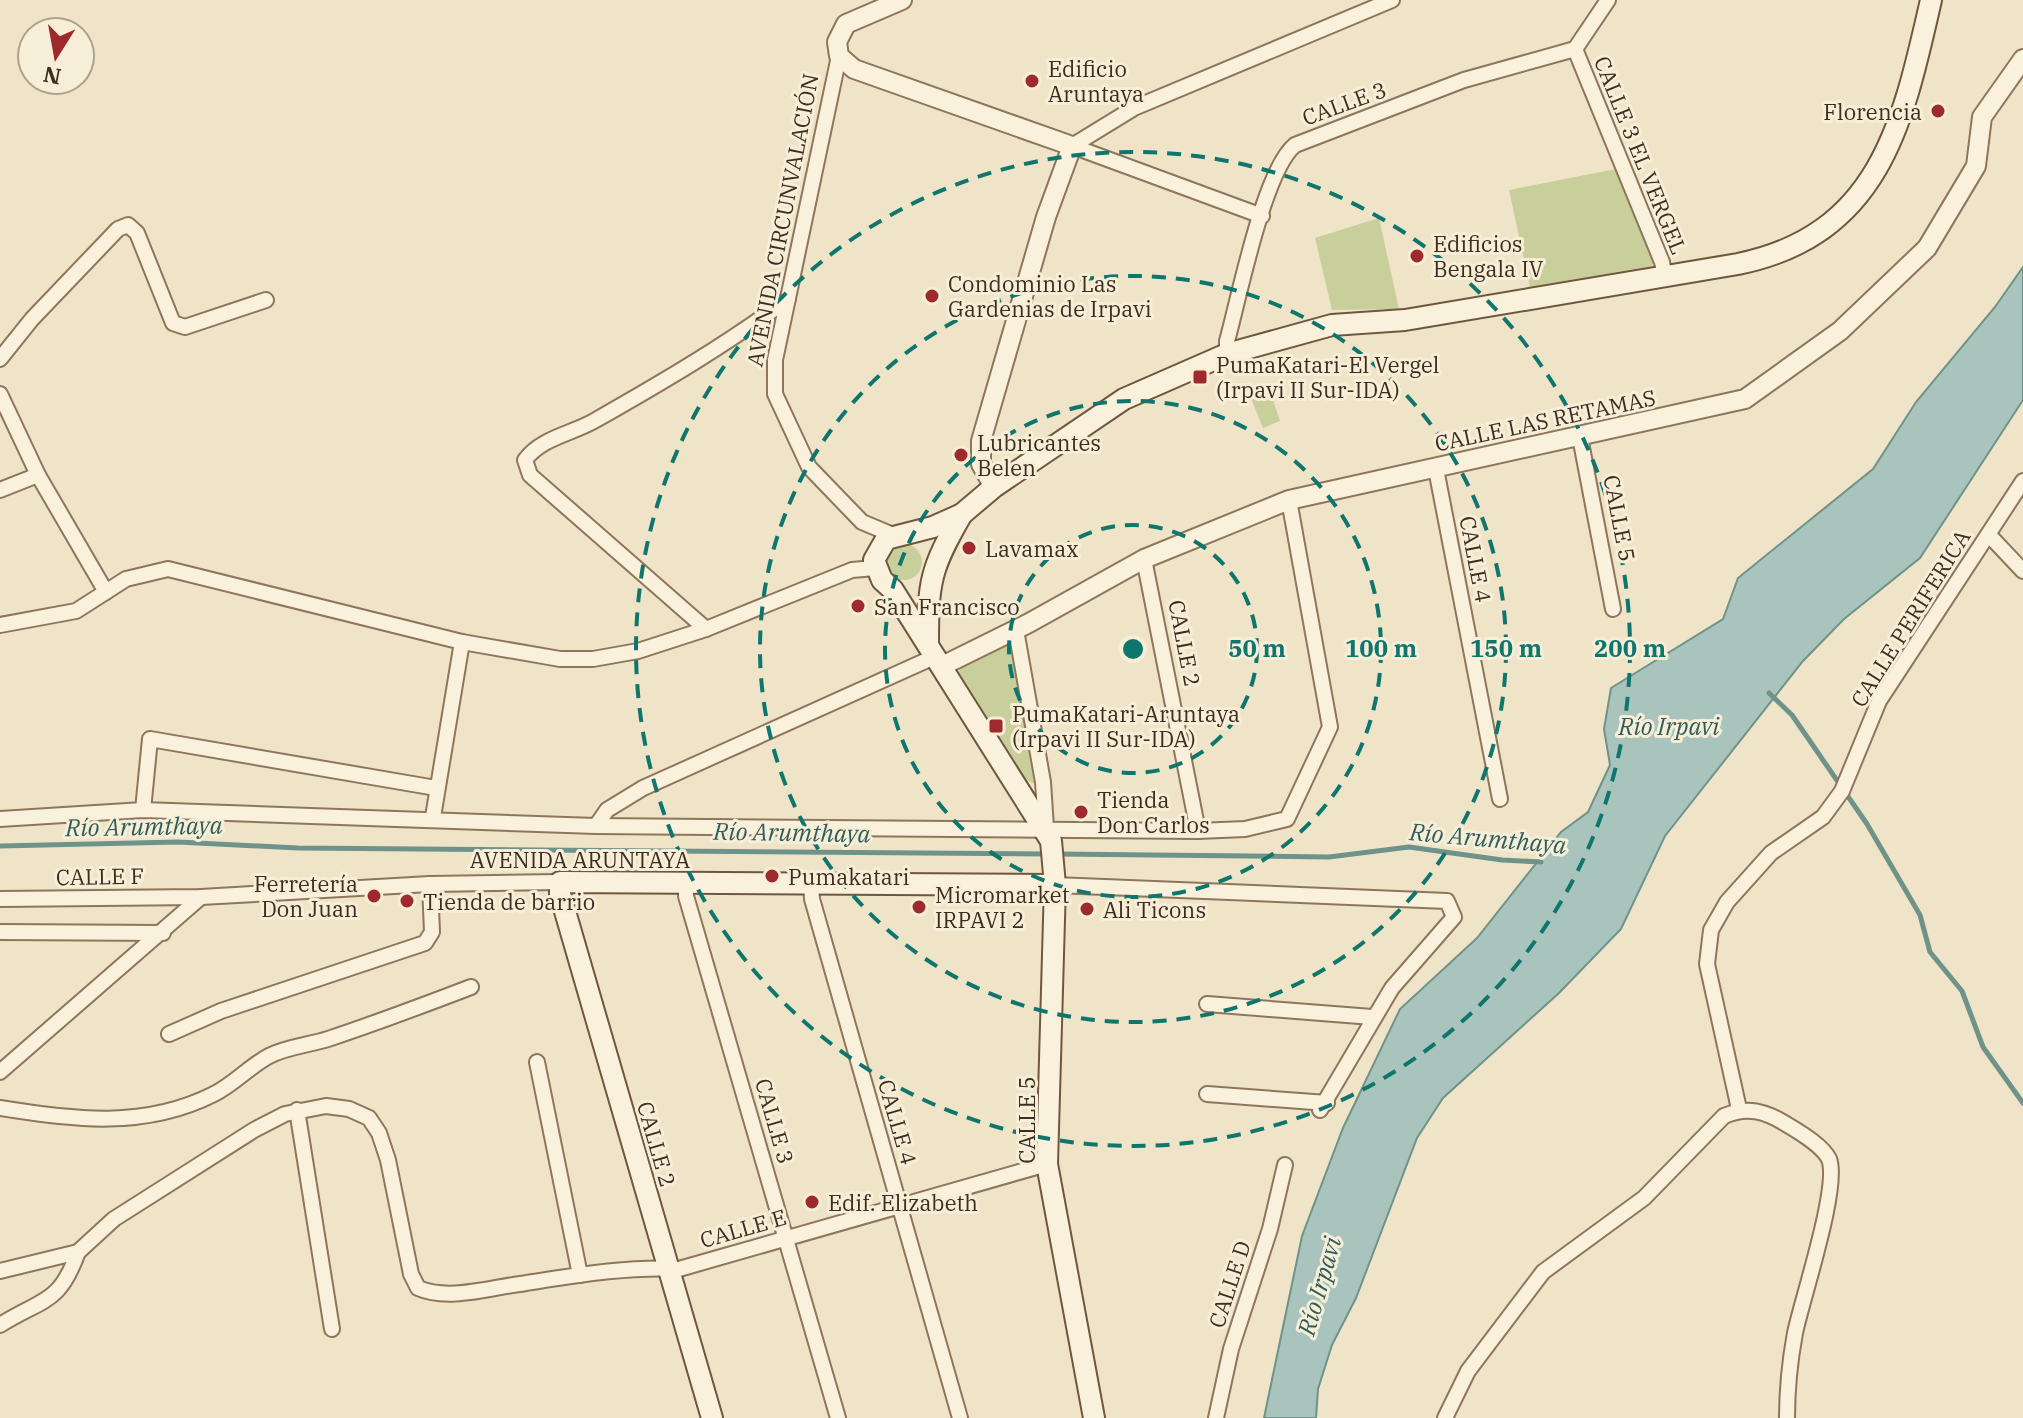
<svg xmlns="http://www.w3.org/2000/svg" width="2023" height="1418" viewBox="0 0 2023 1418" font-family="'IBM Plex Serif',serif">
<rect width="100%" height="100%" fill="#f0e4c8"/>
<!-- green -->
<g fill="#c9cf9b">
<polygon points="1616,169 1655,257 1652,266 1530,287 1509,190"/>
<polygon points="1379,218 1399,309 1332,310 1315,238"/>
<polygon points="1270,391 1280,421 1263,428 1250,396"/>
<circle cx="904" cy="562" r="18"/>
<polygon points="1004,645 1014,650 1036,782 1034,784 1027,780 959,672 962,665"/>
</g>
<!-- water -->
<polygon fill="#a9c4bc" stroke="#6f938a" stroke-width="2" points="2023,267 2023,400 1920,558 1844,619 1803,661 1665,836 1621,929 1559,993 1443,1098 1417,1138 1356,1298 1332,1345 1318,1389 1316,1418 1264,1418 1302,1236 1343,1128 1400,1009 1477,938 1561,832 1588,812 1610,765 1604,729 1611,688 1723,619 1738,578 1873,469 1916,402 1995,307"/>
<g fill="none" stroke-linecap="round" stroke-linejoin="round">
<!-- stream -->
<g stroke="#6f938a" stroke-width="5">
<polyline points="1769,693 1792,715 1867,824 1920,915 1930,952 1962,991 1983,1047 2023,1103"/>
<polyline points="0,846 178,842 298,848 1047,854"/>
<polyline points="1057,854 1329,857 1409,847 1502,860 1541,862"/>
</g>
<defs>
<g id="minor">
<polyline points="1575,49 1662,262 1665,277"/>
<polyline points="1575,49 1608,0"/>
<polyline points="839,56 775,360 775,394 809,467 862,522 893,535"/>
<polyline points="1072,146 1134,108 1392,0"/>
<polyline points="1072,146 1262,216"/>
<path d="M1227,354V341C1239,298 1264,170 1295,145L1464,80L1575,49"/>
<polyline points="0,359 32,319 118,229 128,225 137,233 173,323 185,327 266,300"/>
<polyline points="0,394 38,475 106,592"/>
<polyline points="1580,437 1613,609"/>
<polyline points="1436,469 1500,799"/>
<polyline points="0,490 38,475"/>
<polyline points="1989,535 2023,571"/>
<polyline points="1144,559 1198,831"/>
<polyline points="0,625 76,611 126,579 168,569 462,642 560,659 593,659 638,651 706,629 852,570 875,568"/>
<path d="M706,629L530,475L525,460C541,438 571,434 594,421C661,383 726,345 788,299"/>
<polyline points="1016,630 1043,782 1046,828"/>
<polyline points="143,810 150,739 436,788"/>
<polyline points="433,817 462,642"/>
<polyline points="0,819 143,810 596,826 607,810 643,788 934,657"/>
<polyline points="596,826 1198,831 1245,829 1287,819 1330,727 1289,500"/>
<polyline points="686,883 686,896 838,1418"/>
<polyline points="811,884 812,899 960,1418"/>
<polyline points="1055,885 1447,901 1454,917 1392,988 1320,1110"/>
<polyline points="0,899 201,897 430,884 560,882"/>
<polyline points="0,932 163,933"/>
<polyline points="1207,1004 1372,1017"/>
<polyline points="169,1034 221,1011 425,943 432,932 430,884"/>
<polyline points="537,1062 580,1275"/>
<polyline points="0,1072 201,897"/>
<polyline points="1207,1094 1327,1103"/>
<path d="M0,1108C73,1120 145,1129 214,1094C234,1084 250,1066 269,1056C286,1047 309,1045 328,1039C376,1023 424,1005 471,987"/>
<polyline points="1739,1109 1707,964 1711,930 1727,902 1771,853 1823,817 1842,791 1879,701 2023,481"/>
<polyline points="297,1110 332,1329"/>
<path d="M0,1271L78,1252L114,1219L254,1130L285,1114L326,1106L349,1109L369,1118L379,1133L388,1160L411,1274L418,1288C448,1301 488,1288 520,1284C572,1276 627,1266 679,1269L1047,1164"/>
<path d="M0,1325C43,1298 59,1305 78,1252"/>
<polyline points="1216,1418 1231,1349 1270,1229 1285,1165"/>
<path d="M1445,1418L1468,1371L1543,1272L1644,1198L1724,1116C1747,1106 1765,1111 1786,1124C1799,1132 1822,1145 1829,1159C1840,1186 1802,1299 1795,1333C1790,1360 1787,1390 1787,1418"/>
</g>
<g id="tertiary">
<polyline points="902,0 846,24 837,42 839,56 854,69 1072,146 1046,217 981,441 981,464 994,487"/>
<polyline points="942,666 1029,623 1144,559 1289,500 1745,399 1840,331 1927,248 1976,166 1982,117 2023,59"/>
</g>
<g id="secondary">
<path d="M928,645C928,582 930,569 962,514"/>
<polyline points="712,1418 560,894 560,882 1055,885"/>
<path d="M1094,1418L1047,1164L1055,885L1051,841L893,590L882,580L874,560L886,539L933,527L962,514L994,487L1124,399L1227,354L1332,325L1405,320L1738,264C1880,235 1903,123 1931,0"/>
</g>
</defs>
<!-- minor casing -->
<use href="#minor" stroke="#8d765c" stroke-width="18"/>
<!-- tertiary casing -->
<use href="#tertiary" stroke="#8d765c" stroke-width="22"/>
<!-- secondary casing -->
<use href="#secondary" stroke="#6f573f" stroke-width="24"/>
<!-- minor -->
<use href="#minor" stroke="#faf1dc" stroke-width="14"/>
<!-- tertiary -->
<use href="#tertiary" stroke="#faf1dc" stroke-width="18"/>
<!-- secondary -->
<use href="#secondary" stroke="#faf1dc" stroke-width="20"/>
</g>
<!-- distance rings -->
<g fill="none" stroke="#0f766e" stroke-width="4" stroke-dasharray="14 10">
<circle cx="1133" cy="649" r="124"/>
<circle cx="1133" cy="649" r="248"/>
<circle cx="1133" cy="649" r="373"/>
<circle cx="1133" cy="649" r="497"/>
</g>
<!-- markers -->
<g fill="#9e2a2b" stroke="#f7eed8" stroke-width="3">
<circle cx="1032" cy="81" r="8"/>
<circle cx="1938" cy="111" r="8"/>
<circle cx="1417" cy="256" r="8"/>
<circle cx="932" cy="296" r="8"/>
<rect x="1192" y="369" width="16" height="16" rx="4"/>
<circle cx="961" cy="455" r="8"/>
<circle cx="969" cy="548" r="8"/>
<circle cx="858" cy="606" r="8"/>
<rect x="988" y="718" width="16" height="16" rx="4"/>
<circle cx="1081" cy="812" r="8"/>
<circle cx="772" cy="876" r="8"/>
<circle cx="374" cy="896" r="8"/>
<circle cx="407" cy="901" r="8"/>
<circle cx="919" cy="907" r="8"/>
<circle cx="1087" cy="909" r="8"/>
<circle cx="812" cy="1202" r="8"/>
</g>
<g text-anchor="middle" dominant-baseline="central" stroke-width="6" stroke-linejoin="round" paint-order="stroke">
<!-- poi labels -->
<g font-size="22" fill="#3d2e20" stroke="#f7eed8" text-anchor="start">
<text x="1048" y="68">Edificio<tspan x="1048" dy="25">Aruntaya</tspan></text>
<text x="1922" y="111" text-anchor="end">Florencia</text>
<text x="1433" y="243">Edificios<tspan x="1433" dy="25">Bengala IV</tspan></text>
<text x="948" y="283">Condominio Las<tspan x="948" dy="25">Gardenias de Irpavi</tspan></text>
<text x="1216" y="364">PumaKatari-El Vergel<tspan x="1216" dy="25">(Irpavi II Sur-IDA)</tspan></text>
<text x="977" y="442">Lubricantes<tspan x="977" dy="25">Belen</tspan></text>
<text x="985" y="548">Lavamax</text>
<text x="874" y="606">San Francisco</text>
<text x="1012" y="713">PumaKatari-Aruntaya<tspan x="1012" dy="25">(Irpavi II Sur-IDA)</tspan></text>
<text x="1097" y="799">Tienda<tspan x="1097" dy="25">Don Carlos</tspan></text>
<text x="788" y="876">Pumakatari</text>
<text x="358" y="883" text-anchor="end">Ferretería<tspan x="358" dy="25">Don Juan</tspan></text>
<text x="935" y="894">Micromarket<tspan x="935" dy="25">IRPAVI 2</tspan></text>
<text x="423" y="901">Tienda de barrio</text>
<text x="1103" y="909">Ali Ticons</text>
<text x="828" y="1202">Edif. Elizabeth</text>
</g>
<!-- street labels -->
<g font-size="22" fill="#3d2e20" stroke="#f7eed8">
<text transform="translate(1344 103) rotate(-20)">CALLE 3</text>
<text transform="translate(1641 155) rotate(68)">CALLE 3 EL VERGEL</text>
<text transform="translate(782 220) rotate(-79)">AVENIDA CIRCUNVALACIÓN</text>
<text transform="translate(1545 420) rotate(-12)">CALLE LAS RETAMAS</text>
<text transform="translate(1620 518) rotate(79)">CALLE 5</text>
<text transform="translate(1476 559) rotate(79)">CALLE 4</text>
<text transform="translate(1910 618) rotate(-58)">CALLE PERIFERICA</text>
<text transform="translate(1185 643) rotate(79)">CALLE 2</text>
<text x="580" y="859">AVENIDA ARUNTAYA</text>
<text transform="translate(100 876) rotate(-1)">CALLE F</text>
<text transform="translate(1026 1120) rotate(-90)">CALLE 5</text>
<text transform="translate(775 1121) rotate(74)">CALLE 3</text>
<text transform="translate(898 1122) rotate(74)">CALLE 4</text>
<text transform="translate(657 1144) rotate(74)">CALLE 2</text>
<text transform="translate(743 1228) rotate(-16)">CALLE E</text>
<text transform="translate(1229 1284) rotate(-72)">CALLE D</text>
</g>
<!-- water labels -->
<g font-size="24" font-style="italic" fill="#2f5d5a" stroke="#f7eed8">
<text x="1669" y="726">Río Irpavi</text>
<text transform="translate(144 826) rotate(-1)">Río Arumthaya</text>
<text transform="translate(792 832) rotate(1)">Río Arumthaya</text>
<text transform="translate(1488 838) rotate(5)">Río Arumthaya</text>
<text transform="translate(1319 1286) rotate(-74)">Río Irpavi</text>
</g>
</g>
<circle cx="1133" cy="649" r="12" fill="#0f766e" stroke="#f7eed8" stroke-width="4"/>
<g font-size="24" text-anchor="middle" font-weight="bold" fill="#0f766e" stroke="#f7eed8" stroke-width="6" stroke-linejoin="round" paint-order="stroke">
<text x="1257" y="657">50 m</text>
<text x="1381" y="657">100 m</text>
<text x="1506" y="657">150 m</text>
<text x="1630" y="657">200 m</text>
</g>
<!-- north arrow -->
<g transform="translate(56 56) rotate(191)"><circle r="38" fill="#f7eed8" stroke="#ada18e" stroke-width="2"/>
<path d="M0-6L14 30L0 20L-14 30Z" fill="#9e2a2b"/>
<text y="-12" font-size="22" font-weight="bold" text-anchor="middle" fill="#3d2e20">N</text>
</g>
</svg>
